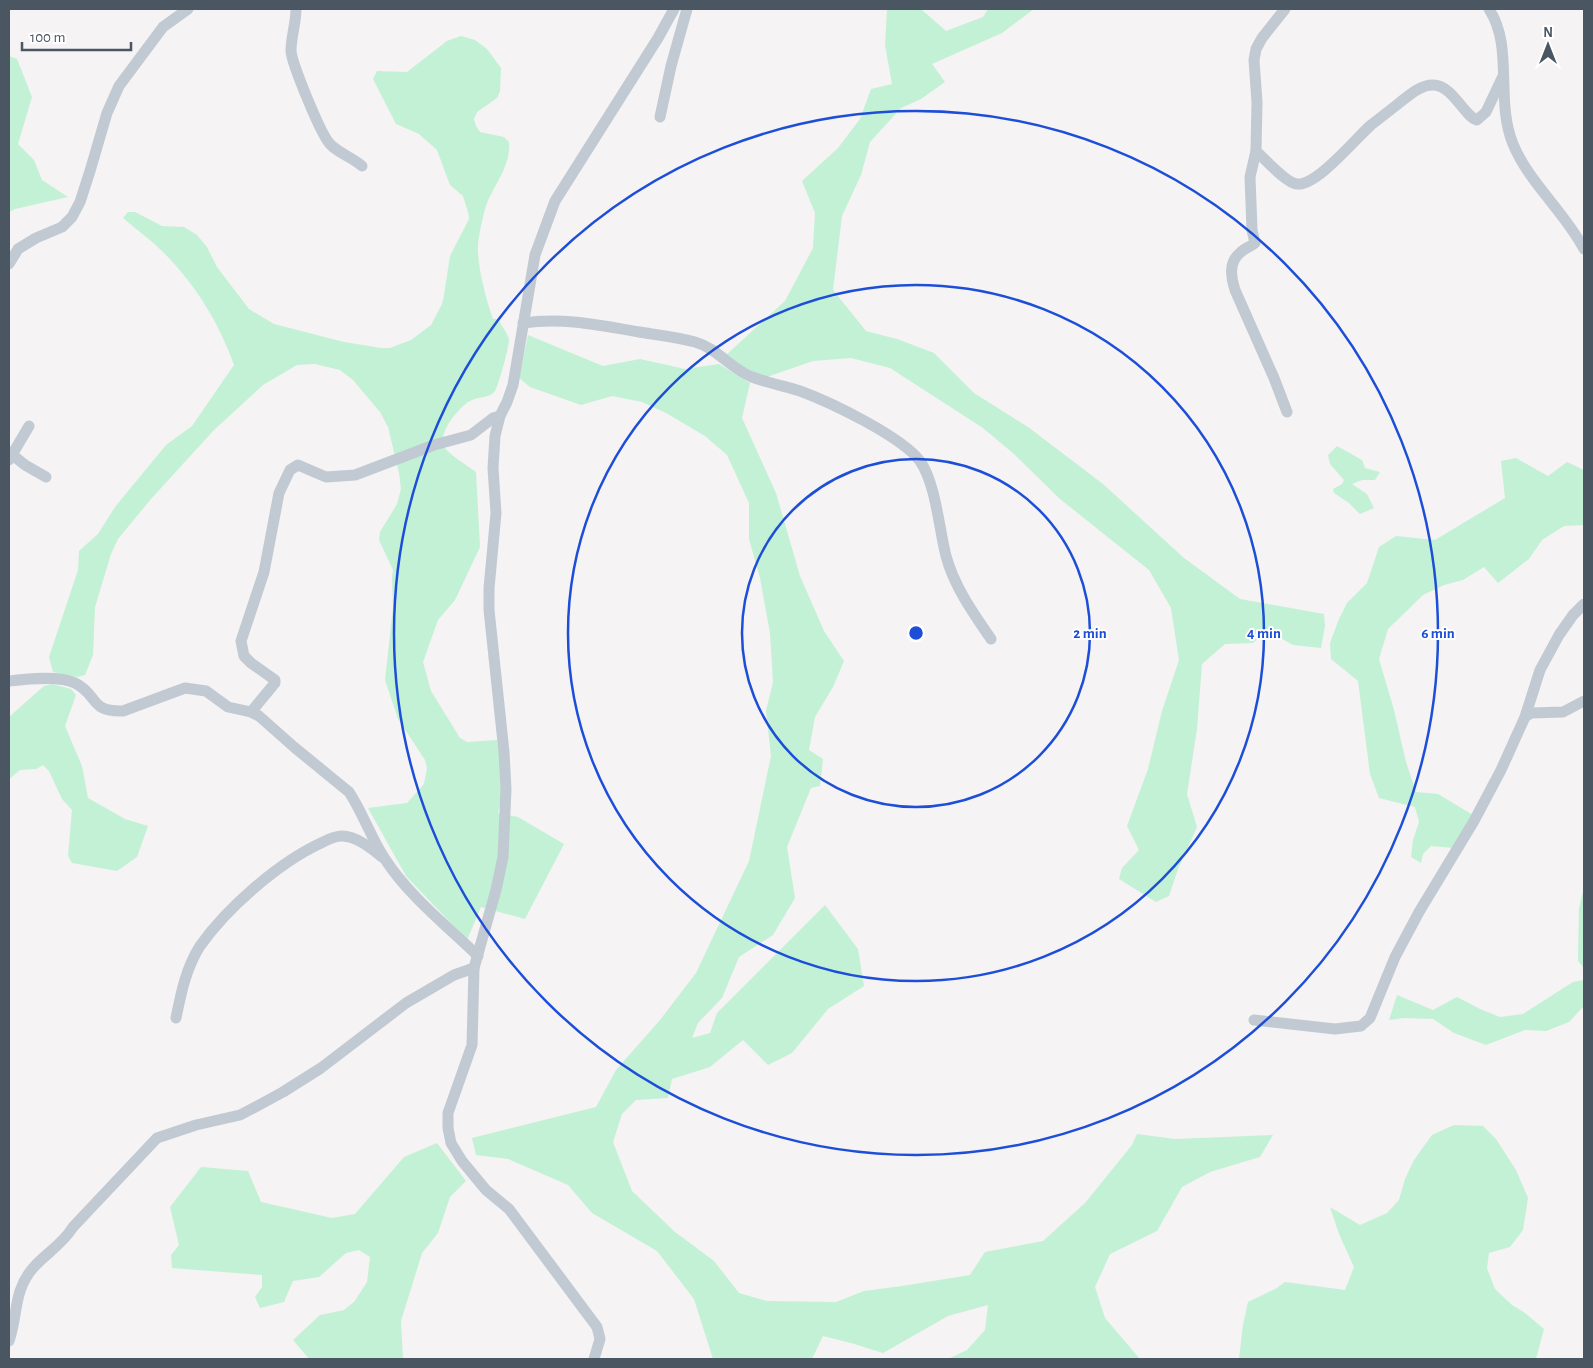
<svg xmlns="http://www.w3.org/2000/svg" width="1593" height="1368" viewBox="0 0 1593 1368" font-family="'Alegreya Sans',sans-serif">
<rect width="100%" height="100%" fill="#f5f3f3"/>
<!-- green -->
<g fill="#c3f1d5">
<polygon points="887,9 921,9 946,31 983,17 988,9 1034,9 1002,33 932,64 945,82 921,99 901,108 870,142 861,175 842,216 833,290 866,331 897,339 934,353 974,393 1028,427 1103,484 1184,558 1240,599 1324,614 1325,626 1321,648 1293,645 1275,635 1262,635 1253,643 1225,644 1202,664 1197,729 1187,794 1197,827 1178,869 1169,896 1156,902 1119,879 1122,868 1139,850 1127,826 1148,769 1162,711 1179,660 1171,608 1149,570 1060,499 1014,454 983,428 890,368 851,358 813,361 764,378 738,366 725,356 785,301 813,248 815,213 802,181 838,148 860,119 871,89 892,84 885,45"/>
<path d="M461,36L475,40L487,49L501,68L500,91L497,98L477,112L474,119L476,126L480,132L504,137L509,142C511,167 494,184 486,206C483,215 477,243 478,252C479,273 486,299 493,319H498C501,325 507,333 509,339C510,344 498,387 495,391C489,399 478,396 470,401C459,407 436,434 445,448C450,455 468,466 476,472L480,547L455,600L438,620L423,662L431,691L460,738L467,742L497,740L505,783L498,813L518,817L564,844L525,919L481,907L467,940L406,876L368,808L407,803L424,784L427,768L425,760L398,719L385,680L393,607L392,578L393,570L379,540L380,532L397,504L401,489L399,473L388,427L380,412L353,380L340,370L315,364L297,365L263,385L214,430L151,499L118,539L111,554L95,607L93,655L85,675L77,677L53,672L49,657L78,570L79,551L98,534L115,507L166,445L192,426L234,365C220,325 197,287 167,256C154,242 138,231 123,218L128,212H135L162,226L184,227L197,235L207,247L217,267L249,309L274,324L344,342L381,348H390L411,340L431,325L442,304L444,295L450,256L469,219L468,212L463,196L450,185L437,150L419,134L396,124L373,79L377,71L407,72L447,41Z"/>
<polygon points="9,56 17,59 32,97 18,144 34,160 42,180 68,197 15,209 9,212"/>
<polygon points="528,335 603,366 640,359 685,369 719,364 750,383 742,418 776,493 800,576 824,631 844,661 833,687 815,717 809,750 823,759 820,786 811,788 787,847 795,898 773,935 739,957 722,998 698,1023 692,1038 710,1033 717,1013 825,905 858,949 864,986 828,1009 792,1053 768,1065 743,1040 710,1067 672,1079 668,1098 636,1100 622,1114 613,1142 632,1191 675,1232 714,1261 739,1293 767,1301 836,1302 864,1291 902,1286 970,1275 985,1252 1043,1241 1085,1203 1132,1145 1137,1134 1175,1139 1273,1135 1260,1157 1210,1172 1182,1187 1157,1231 1110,1254 1095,1287 1105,1318 1140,1359 948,1359 967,1350 985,1330 988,1305 948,1316 883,1353 851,1343 823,1336 812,1359 713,1359 694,1299 657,1251 592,1213 568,1185 508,1159 476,1155 472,1138 596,1107 616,1070 660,1020 696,973 749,861 771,756 766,711 773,682 770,633 760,578 749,539 749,503 727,455 705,436 666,413 642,402 612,396 581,405 530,387 519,378"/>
<polygon points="1337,446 1362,460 1365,468 1380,472 1375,480 1362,480 1352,484 1367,494 1374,508 1360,514 1349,503 1334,493 1333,489 1342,484 1344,480 1330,464 1328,455"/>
<polygon points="1516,458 1548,476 1567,462 1584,470 1584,525 1564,526 1542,540 1529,559 1498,583 1484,567 1463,580 1444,585 1423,595 1388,629 1379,659 1394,710 1406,762 1416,792 1438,794 1473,815 1454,848 1431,846 1423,854 1421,863 1411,857 1413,840 1419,822 1415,807 1379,798 1370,774 1358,681 1331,659 1330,643 1339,619 1347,603 1367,583 1379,547 1396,536 1435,540 1505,498 1501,461"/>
<polygon points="52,684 71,689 76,695 65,726 82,766 88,798 125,819 148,826 137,857 117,871 72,863 68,856 72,810 62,799 49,771 43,765 36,769 20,770 9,779 9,717 44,686"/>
<polygon points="1584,888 1584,968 1578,961 1579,908"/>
<polygon points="1584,980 1584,1006 1569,1022 1546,1031 1525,1030 1486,1045 1454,1033 1433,1019 1404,1018 1389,1020 1397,995 1433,1010 1457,997 1480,1009 1500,1017 1523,1014 1573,982"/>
<polygon points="1454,1125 1483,1126 1496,1139 1516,1170 1528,1198 1523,1230 1510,1247 1489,1253 1487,1268 1495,1289 1512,1305 1525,1313 1544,1329 1536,1359 1239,1359 1243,1325 1248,1302 1277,1288 1285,1282 1345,1290 1354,1267 1339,1234 1330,1207 1360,1225 1387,1213 1399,1200 1405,1179 1414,1160 1432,1135"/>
<polygon points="437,1143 466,1181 450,1197 438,1233 422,1253 401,1321 403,1359 309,1359 293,1340 320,1315 344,1310 354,1302 367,1282 370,1257 359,1250 346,1253 319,1277 293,1281 284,1302 260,1308 255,1297 262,1287 262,1275 172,1268 171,1255 179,1245 170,1207 201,1167 248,1171 261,1202 332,1218 355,1214 404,1157"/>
</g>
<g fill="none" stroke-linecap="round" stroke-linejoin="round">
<!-- minor -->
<g stroke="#c1cad2" stroke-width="11">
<path d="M296,9C296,23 291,37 291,51C292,64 321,135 330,144C338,153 352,157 362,166"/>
<path d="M1285,9L1262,38L1256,49L1254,60L1257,102L1256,151L1250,177L1252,230L1255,243C1250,247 1245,248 1241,252C1228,262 1231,277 1235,290L1274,378L1287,412"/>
<path d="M1489,9C1514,47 1495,100 1513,144C1529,183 1564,211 1584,249"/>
<polyline points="660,117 671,66 687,9"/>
<path d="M1256,151C1265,159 1286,183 1297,184C1317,186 1356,138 1371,125C1380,118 1389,111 1398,104C1408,96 1421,84 1434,85C1453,86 1464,116 1477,120L1486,112L1503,76"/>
<polyline points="9,264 18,249 36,238 62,227 72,217 80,202 90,171 107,113 119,86 163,27 188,9"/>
<path d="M523,323C562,317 600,325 639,332C658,335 676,337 695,342C717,348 731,369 752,377C768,383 784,386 800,391C830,402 901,436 920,461C936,484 939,529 946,556C954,586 973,613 991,639"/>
<polyline points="9,452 25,465 46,477"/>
<polyline points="9,460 29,426"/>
<path d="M9,681C26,679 59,675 75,683C99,695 89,712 123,711L185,688L206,691L228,707L251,712L259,716L294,747L349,792C363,813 371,838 385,859C407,894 448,927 478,956"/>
<polyline points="251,712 275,683 275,680 251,663 244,656 241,641 264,572 279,493 290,470 298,465 326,477 355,475 434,445 471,435 493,418 500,416"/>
<polyline points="1525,717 1531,713 1563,712 1584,701"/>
<path d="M176,1018C181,993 186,968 200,946C227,908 278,863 321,843C327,840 334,836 342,836C356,836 371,848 382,857"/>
<polyline points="1254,1020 1335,1029 1361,1026 1370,1018 1395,957 1419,912 1474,821 1501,770 1525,717 1540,670 1559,635 1573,615 1584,604"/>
<path d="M9,1341C18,1316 13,1291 33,1268C46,1253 62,1245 73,1227L157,1138L196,1125L240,1115L261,1104L283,1092L321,1068L406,1003L454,975L474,968"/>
<polyline points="594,1359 600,1339 597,1327 509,1209 486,1190 462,1161 451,1143 448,1128 448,1113 472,1045 474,968 496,890 503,857 506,789 504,752 489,610 489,588 496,513 493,468 495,436 500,416 507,402 513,385 535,255 555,201 658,38 674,9"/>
</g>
</g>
<!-- distance rings -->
<g fill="none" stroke="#1d4ed8" stroke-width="2.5">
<circle cx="916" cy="633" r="174"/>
<circle cx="916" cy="633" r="348"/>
<circle cx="916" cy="633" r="522"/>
</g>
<circle cx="916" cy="633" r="8" fill="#1d4ed8" stroke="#fff" stroke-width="2.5"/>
<g font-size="15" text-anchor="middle" font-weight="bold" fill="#1d4ed8" stroke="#fff" stroke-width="4" stroke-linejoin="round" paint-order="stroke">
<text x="1090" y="638">2 min</text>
<text x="1264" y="638">4 min</text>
<text x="1438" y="638">6 min</text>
</g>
<!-- border -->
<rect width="1593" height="1368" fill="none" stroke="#4a5661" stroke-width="20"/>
<!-- north arrow -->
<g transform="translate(1548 45)" stroke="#ffffff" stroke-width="4" paint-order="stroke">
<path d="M0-4L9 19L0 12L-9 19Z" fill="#4a5661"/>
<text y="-8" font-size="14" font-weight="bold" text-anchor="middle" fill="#4a5661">N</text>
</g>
<!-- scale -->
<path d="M22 42v8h109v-8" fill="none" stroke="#4a5661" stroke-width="2.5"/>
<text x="30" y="42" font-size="15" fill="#4a5661" stroke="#ffffff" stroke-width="4" paint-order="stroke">100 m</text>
</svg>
